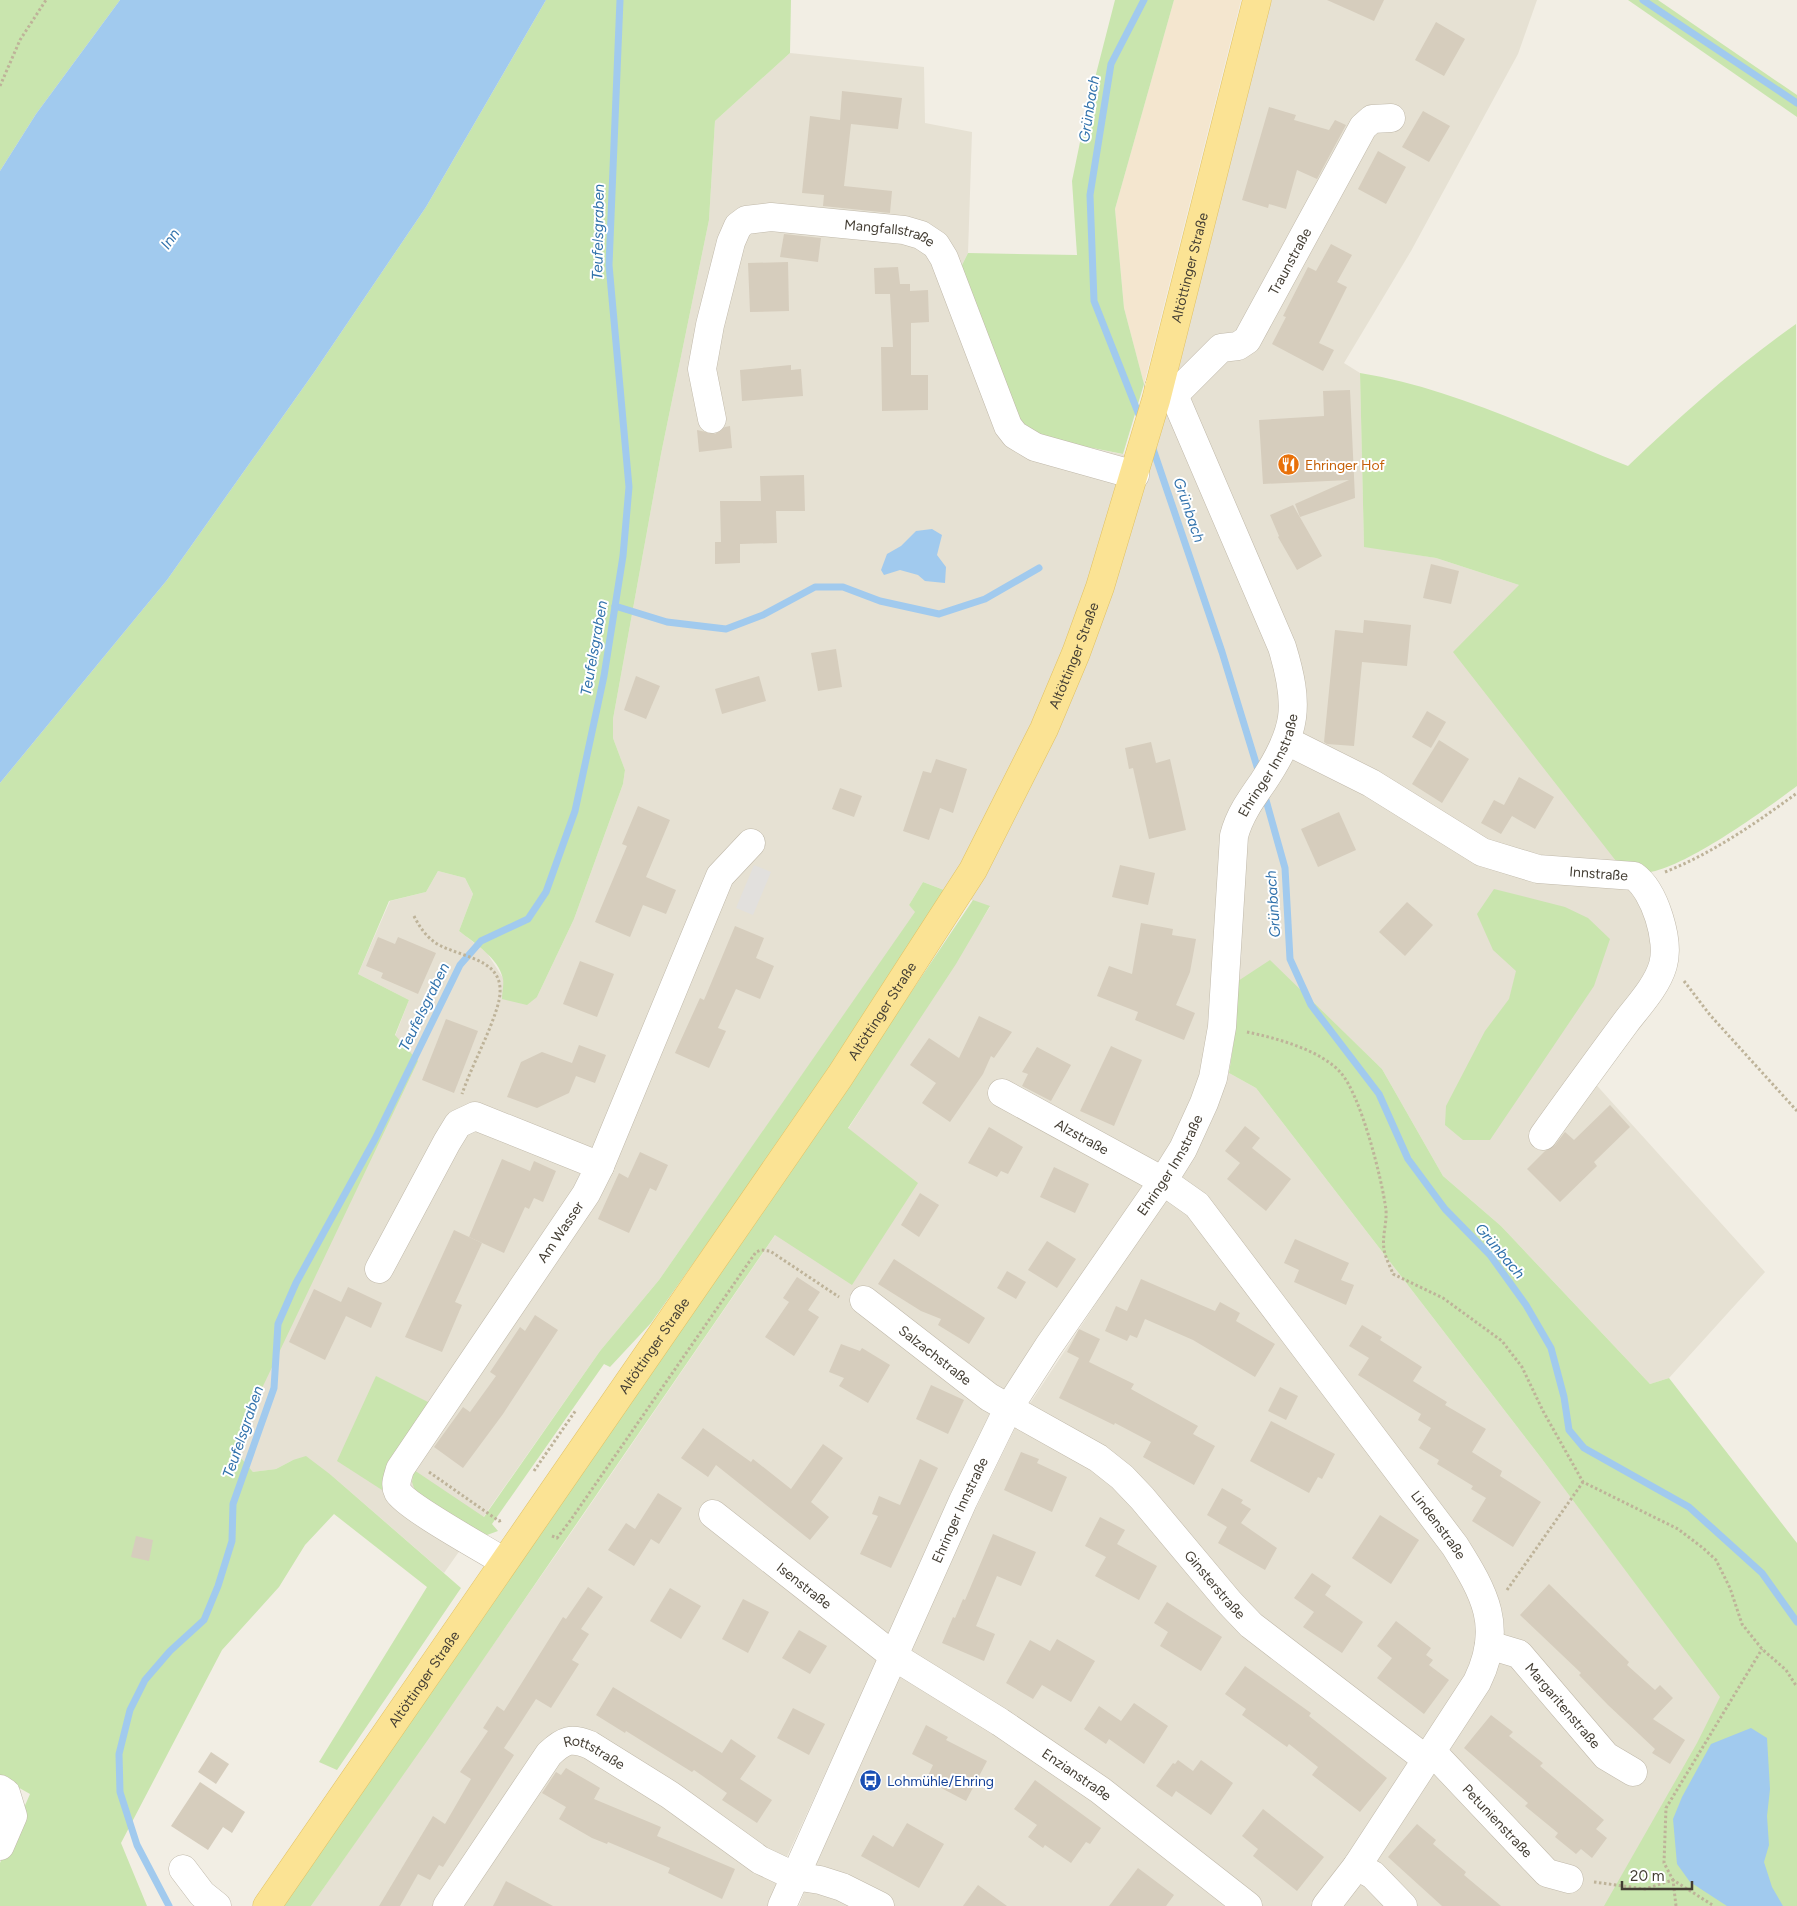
<svg xmlns="http://www.w3.org/2000/svg" width="1797" height="1906" viewBox="0 0 1797 1906" font-family="Figtree,sans-serif">
<rect width="100%" height="100%" fill="#f2eee4"/>
<!-- residential -->
<g fill="#e6e1d3">
<polygon points="1268,0 1537,0 1518,54 1411,251 1344,363 1360,373 1364,546 1436,558 1519,585 1623,870 1661,945 1591,1079 1765,1272 1669,1378 1650,1384 1501,1226 1443,1176 1382,1069 1270,961 1205,1065 1186,1116 1155,1170 995,1405 784,1863 768,1906 311,1906 564,1543 848,1129 990,907 923,882 909,905 916,912 659,1280 600,1351 444,1573 331,1475 293,1460 276,1469 253,1472 236,1452 409,1000 358,974 390,901 426,892 438,871 465,878 473,894 459,931 487,953 503,978 537,997 574,919 623,784 625,770 613,738 613,719 661,454 709,220 715,121 790,53 924,67 925,123 972,132 968,253 959,271 1047,439 1151,460 1226,179"/>
<polygon points="1229,1073 1256,1088 1542,1459 1721,1697 1797,1906 799,1906 816,1862 961,1539 1019,1420 1191,1160 1215,1113"/>
</g>
<!-- commercial -->
<polygon fill="#f4e6cf" points="1174,0 1241,0 1144,384 1124,308 1115,209"/>
<!-- green -->
<g fill="#c9e5ae">
<polygon points="0,0 120,0 36,114 0,171"/>
<path d="M546,0H791L790,53L715,121L709,220L661,454L613,719V738L625,770L623,784L574,919L537,997L527,1005L502,999C502,993 504,985 503,979C499,958 474,943 459,931L473,894L465,878L438,871L426,892L389,901L358,974L409,1000L395,1035L418,1061L244,1426L236,1452L253,1472L276,1469L293,1460L306,1456L331,1475L461,1588L337,1770L319,1762L427,1587L334,1514L305,1545L279,1587L222,1650L121,1843L147,1906H0V1863L30,1794L0,1777V783L167,580L315,371L426,207Z"/>
<polygon points="1115,0 1174,0 1115,209 1124,308 1144,384 1123,454 1047,439 1019,422 959,271 968,253 1077,255 1072,181 1086,113"/>
<polygon points="1628,0 1658,0 1797,95 1797,117"/>
<path d="M1796,324L1797,786C1766,809 1679,873 1642,873C1636,873 1629,871 1623,870L1453,652L1519,585L1436,558L1364,547L1360,373C1449,387 1544,433 1628,466C1684,413 1734,368 1796,324Z"/>
<polygon points="923,882 944,890 849,1038 743,1193 651,1323 610,1367 604,1364 492,1524 498,1531 487,1535 478,1534 415,1491 412,1482 414,1470 484,1517 600,1351 659,1280 915,912 909,905"/>
<polygon points="1494,889 1565,907 1588,918 1610,939 1594,986 1490,1140 1463,1140 1445,1125 1446,1106 1485,1031 1509,999 1516,971 1493,950 1477,914"/>
<polygon points="973,900 990,906 956,964 848,1128 918,1183 852,1285 775,1235 432,1734 311,1906 282,1906 828,1116"/>
<polygon points="1270,960 1382,1069 1443,1176 1501,1226 1650,1384 1669,1378 1797,1543 1797,1906 1604,1906 1697,1743 1720,1697 1542,1459 1256,1088 1229,1073 1235,1033 1238,981"/>
<polygon points="376,1376 436,1406 382,1490 337,1461"/>
</g>
<!-- parking -->
<polygon fill="#e2e0dd" points="754,865 771,872 753,915 736,908"/>
<!-- water -->
<g fill="#a1caee">
<polygon points="120,0 546,0 426,207 315,371 167,580 0,783 0,171 36,114"/>
<polygon points="932,529 942,535 937,555 946,567 945,583 925,581 918,575 900,570 884,575 881,570 887,554 901,546 916,531"/>
<polygon points="1751,1728 1767,1738 1770,1789 1767,1816 1769,1845 1764,1862 1772,1887 1783,1906 1727,1906 1690,1882 1677,1864 1673,1819 1682,1797 1711,1744"/>
</g>
<g fill="none" stroke-linecap="round" stroke-linejoin="round">
<!-- stream -->
<g stroke="#a1caee" stroke-width="7">
<polyline points="1643,0 1797,103"/>
<polyline points="1141,420 1094,301 1090,195 1111,64 1144,0"/>
<polyline points="1152,446 1222,652 1259,773"/>
<polyline points="615,606 667,622 726,629 763,615 815,587 843,587 880,601 939,614 985,599 1039,568"/>
<polyline points="1264,793 1285,868 1290,959 1311,1005 1379,1094 1408,1159 1445,1209 1490,1255 1526,1305 1551,1348 1564,1397 1569,1430 1584,1448 1689,1507 1762,1573 1797,1622"/>
<polyline points="169,1906 137,1845 120,1792 119,1754 130,1710 145,1680 170,1651 204,1620 218,1586 232,1541 233,1504 274,1388 278,1324 296,1283 375,1139 460,965 481,941 528,919 546,892 575,811 604,676 623,556 629,487 609,265 620,0"/>
</g>
</g>
<!-- building -->
<g fill="#d6cdbd">
<polygon points="1327,0 1384,0 1374,21"/>
<polygon points="1436,22 1465,39 1444,76 1415,60"/>
<polygon points="842,91 902,98 898,129 851,124 844,186 892,191 890,213 823,206 824,195 802,193 810,116 840,120"/>
<polygon points="1269,107 1296,115 1294,120 1329,130 1335,120 1346,125 1317,179 1297,170 1286,209 1269,204 1268,208 1242,200"/>
<polygon points="1423,111 1450,126 1429,162 1402,147"/>
<polygon points="1378,151 1406,167 1386,204 1358,189"/>
<polygon points="784,234 821,238 818,262 780,257"/>
<polygon points="1331,244 1352,255 1337,282 1347,287 1319,343 1334,350 1323,371 1272,344 1286,317 1283,316 1308,267 1316,271"/>
<polygon points="788,262 789,311 750,312 748,263"/>
<polygon points="898,267 900,284 910,284 910,291 928,290 929,322 911,323 911,375 928,375 928,410 882,411 881,347 893,347 890,294 875,294 874,268"/>
<polygon points="791,365 791,370 801,369 803,396 742,401 740,370"/>
<polygon points="1350,390 1355,498 1300,517 1295,504 1349,480 1263,484 1259,420 1324,416 1323,391"/>
<polygon points="730,426 732,448 699,452 697,430 715,434 725,427"/>
<polygon points="804,475 805,511 776,511 777,543 740,544 740,563 715,564 715,542 721,542 720,501 761,501 760,476"/>
<polygon points="1293,505 1322,556 1297,570 1278,537 1279,536 1270,515"/>
<polygon points="1431,564 1459,571 1451,604 1423,598"/>
<polygon points="1364,620 1411,625 1407,666 1362,662 1354,746 1327,744 1324,742 1335,630 1363,633"/>
<polygon points="836,649 842,687 818,691 811,653"/>
<polygon points="636,676 660,686 646,719 624,710"/>
<polygon points="759,676 766,701 722,714 715,689"/>
<polygon points="1427,711 1446,722 1431,748 1412,737"/>
<polygon points="1439,740 1469,759 1442,803 1412,784"/>
<polygon points="1151,742 1156,763 1170,759 1186,830 1149,839 1133,768 1129,769 1125,748"/>
<polygon points="936,759 967,769 953,813 940,808 929,840 903,831 923,771 931,773"/>
<polygon points="1519,777 1554,797 1535,829 1512,816 1501,834 1481,823 1494,800 1504,805"/>
<polygon points="840,788 862,796 854,817 832,809"/>
<polygon points="638,806 670,820 646,877 676,890 666,914 643,905 630,937 595,922 627,846 622,844"/>
<polygon points="1339,812 1356,850 1318,867 1301,829"/>
<polygon points="1120,865 1155,873 1148,905 1112,897"/>
<polygon points="1407,902 1433,925 1405,956 1379,932"/>
<polygon points="1141,923 1173,929 1172,935 1196,939 1190,972 1176,1005 1195,1013 1184,1040 1135,1020 1138,1012 1097,996 1109,966 1132,974"/>
<polygon points="735,926 764,938 756,958 774,966 760,999 736,989 718,1028 726,1031 709,1068 675,1053 700,998 704,1000"/>
<polygon points="378,937 395,944 398,937 436,953 418,994 381,978 383,973 366,966"/>
<polygon points="580,961 614,974 597,1017 563,1004"/>
<polygon points="979,1016 1012,1032 994,1058 991,1056 983,1074 950,1122 922,1103 936,1083 910,1065 929,1038 959,1058"/>
<polygon points="446,1019 478,1031 454,1093 422,1080"/>
<polygon points="579,1045 606,1055 595,1083 576,1076 569,1093 537,1108 507,1097 521,1062 542,1052 572,1063"/>
<polygon points="1111,1046 1142,1060 1114,1126 1080,1111"/>
<polygon points="1037,1047 1071,1065 1051,1101 1022,1086 1028,1074 1022,1072"/>
<polygon points="1610,1105 1630,1127 1594,1162 1597,1166 1560,1202 1527,1169 1545,1151 1555,1145 1565,1132 1574,1140"/>
<polygon points="1245,1126 1260,1138 1252,1148 1291,1179 1266,1211 1227,1179 1240,1163 1225,1151"/>
<polygon points="989,1127 1023,1147 1008,1174 1001,1171 997,1177 968,1163"/>
<polygon points="640,1152 668,1165 656,1191 650,1188 629,1233 598,1219 619,1173 628,1178"/>
<polygon points="502,1159 530,1171 534,1161 556,1171 543,1202 534,1198 529,1209 525,1207 504,1253 469,1237"/>
<polygon points="1054,1167 1089,1184 1075,1213 1040,1197"/>
<polygon points="920,1193 939,1205 919,1237 901,1225"/>
<polygon points="454,1230 482,1243 455,1302 462,1305 442,1352 405,1337"/>
<polygon points="1295,1239 1349,1263 1341,1280 1354,1285 1346,1305 1294,1282 1299,1270 1284,1263"/>
<polygon points="1047,1241 1076,1259 1057,1288 1028,1270"/>
<polygon points="894,1259 985,1318 969,1344 938,1325 941,1319 921,1311 878,1284"/>
<polygon points="1007,1271 1026,1282 1016,1299 997,1288"/>
<polygon points="797,1277 820,1292 808,1310 819,1317 794,1356 765,1337 789,1302 783,1298"/>
<polygon points="1141,1279 1215,1311 1220,1302 1240,1313 1236,1321 1275,1344 1255,1377 1193,1340 1145,1319 1137,1338 1130,1335 1127,1341 1105,1331 1116,1306 1127,1311"/>
<polygon points="348,1287 382,1303 371,1328 346,1316 325,1360 289,1342 314,1289 341,1302"/>
<polygon points="535,1315 558,1330 503,1414 463,1468 434,1447 463,1407 470,1412 496,1376 490,1372 520,1327 525,1331"/>
<polygon points="1362,1325 1382,1337 1380,1340 1422,1367 1413,1381 1447,1402 1445,1405 1486,1429 1472,1452 1502,1471 1500,1476 1541,1502 1513,1547 1472,1521 1486,1498 1471,1489 1473,1486 1437,1464 1439,1460 1419,1448 1431,1428 1418,1420 1421,1414 1358,1375 1369,1358 1349,1346"/>
<polygon points="1079,1329 1100,1339 1089,1362 1134,1384 1131,1389 1198,1426 1193,1434 1215,1446 1194,1485 1143,1457 1151,1442 1115,1423 1114,1425 1059,1398 1079,1358 1067,1352"/>
<polygon points="841,1344 860,1351 862,1348 890,1365 868,1403 839,1386 844,1378 829,1372"/>
<polygon points="931,1385 964,1400 948,1434 916,1419"/>
<polygon points="1280,1387 1298,1396 1286,1420 1268,1411"/>
<polygon points="1271,1421 1335,1454 1322,1479 1318,1477 1309,1493 1250,1461"/>
<polygon points="703,1428 751,1462 753,1459 791,1489 823,1444 843,1458 811,1502 829,1517 810,1540 716,1465 708,1477 681,1458"/>
<polygon points="1021,1452 1039,1459 1037,1463 1067,1477 1052,1512 1004,1490"/>
<polygon points="920,1459 938,1468 891,1568 860,1554 878,1516 872,1514 879,1496 900,1505"/>
<polygon points="1222,1488 1243,1500 1241,1503 1251,1509 1241,1523 1277,1548 1265,1570 1218,1543 1227,1527 1207,1515"/>
<polygon points="658,1493 682,1508 659,1544 651,1539 634,1566 608,1550 626,1523 635,1529"/>
<polygon points="1380,1515 1419,1540 1391,1584 1352,1558"/>
<polygon points="1100,1517 1125,1530 1117,1544 1157,1566 1139,1600 1095,1576 1106,1557 1085,1546"/>
<polygon points="993,1534 1036,1552 1021,1586 997,1576 976,1626 995,1634 984,1661 942,1643 953,1617 955,1618 963,1599 965,1600"/>
<polygon points="136,1536 153,1540 149,1561 131,1557"/>
<polygon points="1312,1573 1331,1586 1325,1595 1363,1622 1342,1653 1303,1627 1314,1612 1294,1598"/>
<polygon points="1549,1584 1629,1662 1627,1665 1655,1690 1660,1685 1673,1698 1653,1719 1685,1740 1670,1764 1652,1753 1655,1749 1608,1705 1579,1675 1581,1673 1520,1615"/>
<polygon points="588,1587 603,1597 581,1629 589,1634 572,1660 579,1664 551,1708 536,1699 504,1748 514,1755 443,1867 439,1865 430,1880 418,1874 400,1906 379,1906 433,1816 445,1824 471,1779 460,1772 488,1731 483,1728 497,1706 504,1711 563,1617 566,1619"/>
<polygon points="670,1588 701,1606 681,1639 650,1621"/>
<polygon points="743,1599 769,1612 748,1653 722,1639"/>
<polygon points="1167,1602 1222,1637 1201,1671 1160,1646 1168,1632 1154,1623"/>
<polygon points="1396,1621 1431,1648 1426,1655 1433,1660 1429,1665 1449,1680 1424,1714 1377,1678 1392,1658 1377,1646"/>
<polygon points="799,1630 827,1646 810,1674 782,1658"/>
<polygon points="1057,1639 1095,1661 1071,1702 1042,1685 1033,1699 1006,1683 1030,1640 1050,1651"/>
<polygon points="1245,1666 1311,1713 1309,1716 1387,1778 1360,1812 1312,1775 1318,1767 1289,1744 1287,1747 1242,1715 1246,1709 1225,1694"/>
<polygon points="613,1687 722,1753 731,1739 756,1756 740,1779 772,1800 757,1823 722,1800 727,1793 694,1770 692,1772 626,1731 625,1733 596,1715"/>
<polygon points="1134,1703 1168,1726 1144,1764 1109,1739 1106,1744 1084,1729 1099,1706 1121,1721"/>
<polygon points="793,1708 825,1724 809,1755 777,1738"/>
<polygon points="1491,1715 1513,1732 1509,1736 1543,1763 1540,1766 1604,1820 1596,1829 1607,1838 1592,1858 1581,1849 1576,1854 1555,1837 1558,1833 1525,1806 1528,1803 1464,1748"/>
<polygon points="926,1725 948,1737 946,1740 987,1761 966,1801 926,1780 933,1765 912,1754"/>
<polygon points="211,1752 229,1764 216,1784 198,1772"/>
<polygon points="1178,1760 1193,1771 1201,1760 1233,1783 1211,1815 1176,1791 1172,1797 1156,1786 1173,1763 1175,1764"/>
<polygon points="566,1768 600,1788 594,1799 661,1827 657,1836 735,1869 722,1899 668,1873 670,1868 608,1842 607,1844 592,1838 559,1819 566,1807 542,1793 556,1772 561,1775"/>
<polygon points="1035,1780 1101,1828 1090,1844 1086,1842 1071,1863 1045,1845 1043,1848 1028,1837 1037,1825 1014,1809"/>
<polygon points="200,1782 245,1812 232,1833 223,1827 208,1850 171,1826"/>
<polygon points="1263,1809 1324,1857 1297,1891 1253,1856 1258,1849 1242,1836"/>
<polygon points="907,1823 944,1844 919,1888 861,1856 873,1835 893,1847"/>
<polygon points="1417,1824 1436,1840 1433,1844 1466,1872 1464,1875 1501,1906 1442,1906 1388,1857"/>
<polygon points="1138,1868 1174,1895 1166,1906 1109,1906"/>
<polygon points="506,1881 553,1906 493,1906"/>
<polygon points="978,1885 1007,1906 963,1906"/>
</g>
<g fill="none" stroke-linecap="round" stroke-linejoin="round">
<defs>
<g id="minor">
<path id="s1" d="M1174,395L1221,348L1238,346L1247,340L1363,127L1372,119L1391,118"/>
<path id="s2" d="M712,419L702,369L710,325L731,242L738,226L746,220L771,217L904,230L921,235L936,245L944,258L1008,426L1015,435L1035,447L1135,475"/>
<path id="s3" d="M1287,741L1371,783L1482,852L1538,869L1634,876C1655,891 1670,941 1663,965C1657,986 1639,1005 1626,1022C1598,1060 1570,1098 1543,1136"/>
<path id="s4" d="M1002,1093L1163,1181L1197,1205L1455,1546C1485,1594 1504,1627 1477,1682L1357,1866L1326,1906"/>
<polyline points="379,1269 447,1142 458,1124 475,1116 600,1166"/>
<path id="s5" d="M864,1300L989,1397L1098,1458L1122,1477L1142,1498L1230,1603L1251,1625L1427,1760"/>
<path id="s6" d="M713,1514L895,1657L1000,1722L1100,1790L1248,1906"/>
<path id="s7" d="M503,1561C484,1549 407,1507 398,1492C394,1484 398,1477 400,1469L586,1194L600,1166L720,876L751,843"/>
<path id="s8" d="M1489,1645L1519,1654L1606,1756L1633,1772"/>
<path id="s9" d="M1431,1753L1441,1761L1547,1873L1569,1879"/>
<polyline points="0,1789 6,1793 13,1816 0,1846"/>
<polyline points="1357,1866 1373,1875 1403,1906"/>
<polyline points="183,1869 202,1894 217,1906"/>
<path id="s10" d="M447,1906L549,1754C564,1740 571,1737 590,1745L670,1795L760,1860L794,1876L820,1880L842,1887L880,1906"/>
<path id="s11" d="M782,1906L963,1501L1008,1409L1048,1347L1163,1181L1183,1149L1204,1103L1213,1078L1222,1027L1234,836C1239,816 1251,799 1263,782C1297,731 1300,706 1282,647L1174,395L1159,387"/>
</g>
<g id="major">
<path id="s12" d="M267,1906L840,1076L973,870L1044,729L1076,653L1100,587L1156,400L1257,0"/>
</g>
</defs>
<!-- minor casing -->
<use href="#minor" stroke="#c0b9aa" stroke-width="29"/>
<!-- major casing -->
<use href="#major" stroke="#e0c164" stroke-width="29"/>
<!-- path -->
<g stroke="#beb399" stroke-width="3" stroke-dasharray="2.5 2.5" stroke-linecap="butt">
<polyline points="0,86 20,40 46,0"/>
<path d="M1665,872C1713,853 1756,823 1797,793"/>
<path d="M414,916C420,928 427,938 439,945C469,960 512,960 497,1008C488,1037 472,1065 462,1094"/>
<polyline points="1684,981 1710,1015 1797,1111"/>
<path d="M1247,1032C1276,1038 1321,1050 1341,1073C1361,1096 1382,1179 1386,1210C1387,1223 1382,1236 1384,1249C1385,1257 1390,1266 1393,1274L1443,1298L1502,1341L1522,1367L1543,1411L1583,1482L1678,1529L1703,1548L1716,1560L1730,1588L1742,1624L1762,1649L1786,1670L1797,1687"/>
<polyline points="534,1471 576,1410"/>
<polyline points="429,1472 499,1521 502,1520"/>
<polyline points="552,1536 557,1538 570,1521 756,1252 761,1250 770,1251 839,1297"/>
<polyline points="1507,1590 1583,1482"/>
<polyline points="1594,1882 1645,1889 1673,1880 1664,1863 1666,1808 1762,1649"/>
<polyline points="1676,1906 1673,1880 1714,1906"/>
</g>
<!-- minor -->
<use href="#minor" stroke="#fff" stroke-width="28"/>
<!-- major -->
<use href="#major" stroke="#fbe394" stroke-width="28"/>
</g>
<!-- icons -->
<defs>
<symbol id="restaurant-disc" viewBox="-11 -11 22 22"><circle r="9.5" fill="#e8710a" stroke="#fff"/><path d="M-5-6h1v4h1v-4h1v4h1v-4h1v5L-1.5 .5V6h-2V.5L-5-1ZM5-6V6H3V1.5H1.5Q1.5-4 5-6Z" fill="#fff"/></symbol>
<symbol id="bus-disc" viewBox="-11 -11 22 22"><circle r="9.5" fill="#1a4fb4" stroke="#fff"/><path d="M-5-6H5V4H4V6H2V4H-2V6H-4V4H-5ZM-3.5-4V0h7V-4ZM-3.5 1.2v1.5H-2V1.2ZM2 1.2v1.5H3.5V1.2Z" fill="#fff"/></symbol>
</defs>
<g fill-rule="evenodd">
<use href="#restaurant-disc" x="1276" y="452" width="25" height="25"/>
<use href="#bus-disc" x="858" y="1768" width="25" height="25"/>
</g>
<g text-anchor="middle" dominant-baseline="central" stroke-width="4" stroke-linejoin="round" paint-order="stroke">
<!-- street labels -->
<g font-size="14" fill="#443e34" stroke="#fff">
<text stroke="none"><textPath href="#s2" startOffset="354">Mangfallstraße</textPath></text>
<text stroke="none"><textPath href="#s1" startOffset="184">Traunstraße</textPath></text>
<text stroke="none"><textPath href="#s12" startOffset="1896">Altöttinger Straße</textPath></text>
<text stroke="none"><textPath href="#s12" startOffset="1491">Altöttinger Straße</textPath></text>
<text stroke="none"><textPath href="#s11" startOffset="1259">Ehringer Innstraße</textPath></text>
<text stroke="none"><textPath href="#s3" startOffset="344">Innstraße</textPath></text>
<text stroke="none"><textPath href="#s12" startOffset="1086">Altöttinger Straße</textPath></text>
<text stroke="none"><textPath href="#s4" startOffset="91">Alzstraße</textPath></text>
<text stroke="none"><textPath href="#s11" startOffset="839">Ehringer Innstraße</textPath></text>
<text stroke="none"><textPath href="#s7" startOffset="436">Am Wasser</textPath></text>
<text stroke="none"><textPath href="#s12" startOffset="681">Altöttinger Straße</textPath></text>
<text stroke="none"><textPath href="#s5" startOffset="90">Salzachstraße</textPath></text>
<text stroke="none"><textPath href="#s11" startOffset="434">Ehringer Innstraße</textPath></text>
<text stroke="none"><textPath href="#s4" startOffset="626">Lindenstraße</textPath></text>
<text stroke="none"><textPath href="#s5" startOffset="456">Ginsterstraße</textPath></text>
<text stroke="none"><textPath href="#s6" startOffset="116">Isenstraße</textPath></text>
<text stroke="none"><textPath href="#s12" startOffset="276">Altöttinger Straße</textPath></text>
<text stroke="none"><textPath href="#s8" startOffset="99">Margaritenstraße</textPath></text>
<text stroke="none"><textPath href="#s10" startOffset="235">Rottstraße</textPath></text>
<text stroke="none"><textPath href="#s6" startOffset="448">Enzianstraße</textPath></text>
<text stroke="none"><textPath href="#s9" startOffset="95">Petunienstraße</textPath></text>
</g>
<!-- food labels -->
<g font-size="14" fill="#c56008" stroke="#fff" text-anchor="start">
<text x="1305" y="465">Ehringer Hof</text>
</g>
<!-- transit labels -->
<g font-size="14" fill="#164399" stroke="#fff" text-anchor="start">
<text x="887" y="1781">Lohmühle/Ehring</text>
</g>
<!-- water labels -->
<g font-size="15" font-style="italic" fill="#3172ac" stroke="#fff">
<text transform="translate(1089 109) rotate(-81)">Grünbach</text>
<text transform="translate(598 232) rotate(-89)">Teufelsgraben</text>
<text transform="translate(170 239) rotate(-55)">Inn</text>
<text transform="translate(1189 510) rotate(71)">Grünbach</text>
<text transform="translate(594 648) rotate(-80)">Teufelsgraben</text>
<text transform="translate(1273 904) rotate(-94)">Grünbach</text>
<text transform="translate(424 1007) rotate(-64)">Teufelsgraben</text>
<text transform="translate(1500 1251) rotate(50)">Grünbach</text>
<text transform="translate(243 1432) rotate(-71)">Teufelsgraben</text>
</g>
</g>
<!-- scale -->
<path d="M1622 1881v8h70v-8" fill="none" stroke="#443e34" stroke-width="2.5"/>
<text x="1630" y="1881" font-size="15" fill="#443e34" stroke="#ffffff" stroke-width="4" paint-order="stroke">20 m</text>
</svg>
